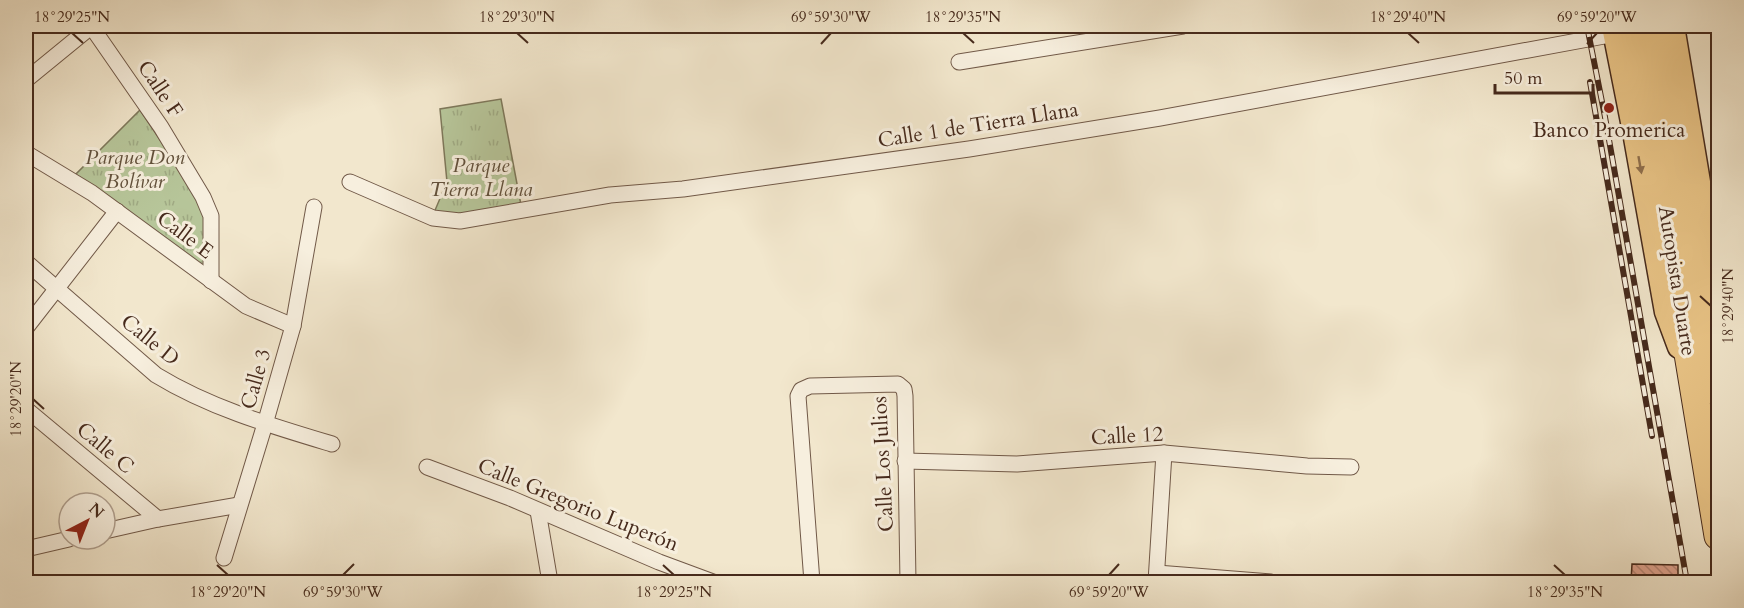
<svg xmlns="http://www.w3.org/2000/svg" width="1744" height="608" viewBox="0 0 1744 608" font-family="Cardo,serif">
<defs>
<pattern id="park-tufts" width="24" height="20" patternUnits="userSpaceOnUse" patternTransform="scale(1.5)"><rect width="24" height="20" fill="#b7c69a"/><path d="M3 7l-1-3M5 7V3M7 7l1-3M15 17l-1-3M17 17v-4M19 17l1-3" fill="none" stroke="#9faa84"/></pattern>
<pattern id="building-back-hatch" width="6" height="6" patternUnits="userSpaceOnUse" patternTransform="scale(1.5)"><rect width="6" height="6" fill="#e1a591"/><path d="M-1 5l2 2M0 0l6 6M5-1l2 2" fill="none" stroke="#b88776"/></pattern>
</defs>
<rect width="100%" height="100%" fill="#f2e7cd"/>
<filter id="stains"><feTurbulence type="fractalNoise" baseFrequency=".00333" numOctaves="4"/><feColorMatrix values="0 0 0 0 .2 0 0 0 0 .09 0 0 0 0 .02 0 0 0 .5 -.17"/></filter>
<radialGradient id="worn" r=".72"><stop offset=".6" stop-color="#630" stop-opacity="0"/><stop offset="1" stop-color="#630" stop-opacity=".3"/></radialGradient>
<!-- park -->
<g fill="url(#park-tufts)" stroke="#7e785b" stroke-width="1.5">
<polygon points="501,99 521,205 463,218 433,215 447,182 440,109"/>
<polygon points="140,110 173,159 204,213 204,265 198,265 75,175"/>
</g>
<!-- building -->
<polygon fill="url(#building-back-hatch)" stroke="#462a1c" stroke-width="1.5" points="1632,564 1678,565 1678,578 1672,578 1672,582 1631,582"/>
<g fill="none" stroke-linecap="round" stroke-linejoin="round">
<defs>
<g id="minor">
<polyline points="91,26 161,127 203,197 211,216 211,281"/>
<polyline points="959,62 1183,26"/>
<polyline points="26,80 92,26"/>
<polyline points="26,153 92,193 246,306 293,326"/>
<polyline points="350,182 433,218 460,221 610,195 683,189 969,149 1160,118 1615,34"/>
<path d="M26,262L156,375C210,408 272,426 332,444"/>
<polyline points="26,328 117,211"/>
<polyline points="26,409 158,519"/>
<polyline points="905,461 1017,464 1164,453 1307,466 1351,467"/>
<polyline points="427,467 510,498 659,562 713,582"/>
<polyline points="538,511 550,582"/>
<polyline points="105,531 158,519 239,505"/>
<polyline points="26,549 69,539"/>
<polyline points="224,558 265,424 293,326 314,207"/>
<polyline points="1157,573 1271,582"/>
<polyline points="812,582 798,396 801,390 810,386 898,384 904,389 905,396 908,582"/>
<polyline points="1156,582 1164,453"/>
</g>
<g id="primary">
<polyline points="1613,26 1634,132 1666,312 1679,347"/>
<polyline points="1673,26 1717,290 1716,334"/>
</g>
<g id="motorway">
<polyline points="1634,26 1718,536"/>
<polyline points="1656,26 1718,393"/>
</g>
</defs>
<!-- minor casing -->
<use href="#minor" stroke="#715948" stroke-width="17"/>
<!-- primary casing -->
<use href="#primary" stroke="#462a1c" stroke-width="25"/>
<!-- motorway casing -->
<use href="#motorway" stroke="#462a1c" stroke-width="29"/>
<!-- minor -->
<use href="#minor" stroke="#f7efde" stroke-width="15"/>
<!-- primary -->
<use href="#primary" stroke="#e9c486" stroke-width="22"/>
<!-- motorway -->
<use href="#motorway" stroke="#e9c486" stroke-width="27"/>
<defs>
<g id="rail">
<polyline points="1587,26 1605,117 1687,582"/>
<polyline points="1590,82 1652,436"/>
</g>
</defs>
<!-- rail casing -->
<use href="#rail" stroke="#462a1c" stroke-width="6"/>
<!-- rail -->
<use href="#rail" stroke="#f7efde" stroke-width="4" stroke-dasharray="11" stroke-linecap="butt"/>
</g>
<!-- one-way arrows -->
<defs><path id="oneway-solid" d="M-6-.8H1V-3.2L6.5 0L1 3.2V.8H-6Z" transform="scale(1.5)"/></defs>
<use fill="#8f6f4c" href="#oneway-solid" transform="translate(1640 165) rotate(80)"/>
<!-- ticks -->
<path fill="none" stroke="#462a1c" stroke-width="2" d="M72,33L83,43M517,33L528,43M963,33L974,43M1408,33L1419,43M821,44L831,33M1587,44L1597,33M1700,296L1711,306M33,399L44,409M217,565L228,575M663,565L674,575M1554,565L1565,575M343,575L354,564M1109,575L1119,564"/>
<!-- markers -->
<circle fill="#8f2418" stroke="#f7efde" stroke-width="2" cx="1609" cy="108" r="6"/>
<g text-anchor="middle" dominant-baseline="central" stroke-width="6" stroke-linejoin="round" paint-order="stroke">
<!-- street labels -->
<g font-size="21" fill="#462a1c" stroke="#f7efde">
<text transform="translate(160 89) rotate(56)">Calle F</text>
<text transform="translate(978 125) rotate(-9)">Calle 1 de Tierra Llana</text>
<text transform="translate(185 235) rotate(37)">Calle E</text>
<text transform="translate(1677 281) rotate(81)">Autopista Duarte</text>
<text transform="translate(150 340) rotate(39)">Calle D</text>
<text transform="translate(256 379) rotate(-74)">Calle 3</text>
<text transform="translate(1127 436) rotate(-3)">Calle 12</text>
<text transform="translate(105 448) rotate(40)">Calle C</text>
<text transform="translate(883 464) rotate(-93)">Calle Los Julios</text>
<text transform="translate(578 505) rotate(22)">Calle Gregorio Luperón</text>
</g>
<!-- poi labels -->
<g font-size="21" fill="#462a1c" stroke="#f7efde">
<text x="1609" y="130">Banco Promerica</text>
</g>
<!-- park labels -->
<g font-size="21" font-style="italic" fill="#62513c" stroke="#f7efde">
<text x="135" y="157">Parque Don<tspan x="135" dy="24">Bolívar</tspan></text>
<text x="481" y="165">Parque<tspan x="481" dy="24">Tierra Llana</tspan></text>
</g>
</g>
<!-- margin -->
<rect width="1744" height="608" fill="none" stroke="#f2e7cd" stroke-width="66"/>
<!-- north arrow -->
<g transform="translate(87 521) rotate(42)"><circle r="28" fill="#f7efde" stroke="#b0a090" stroke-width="1.5"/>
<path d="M0-4.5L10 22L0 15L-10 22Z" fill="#8f2418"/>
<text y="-9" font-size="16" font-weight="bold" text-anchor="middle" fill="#462a1c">N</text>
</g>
<!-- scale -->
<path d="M1495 84v9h98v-9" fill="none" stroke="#462a1c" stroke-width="3"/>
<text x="1504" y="84" font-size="18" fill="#462a1c" stroke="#f7efde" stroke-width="4.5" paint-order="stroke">50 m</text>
<rect x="33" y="33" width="1678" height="542" fill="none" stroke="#462a1c" stroke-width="2"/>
<g font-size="15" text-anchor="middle" fill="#462a1c">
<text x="72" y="22">18°29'25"N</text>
<text x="517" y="22">18°29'30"N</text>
<text x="831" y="22">69°59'30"W</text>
<text x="963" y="22">18°29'35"N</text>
<text x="1408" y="22">18°29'40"N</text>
<text x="1597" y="22">69°59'20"W</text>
<text transform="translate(1728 306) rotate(-90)" y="5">18°29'40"N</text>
<text transform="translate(16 399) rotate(-90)" y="5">18°29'20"N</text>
<text x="228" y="597">18°29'20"N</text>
<text x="343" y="597">69°59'30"W</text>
<text x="674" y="597">18°29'25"N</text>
<text x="1109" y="597">69°59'20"W</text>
<text x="1565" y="597">18°29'35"N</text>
</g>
<rect width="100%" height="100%" filter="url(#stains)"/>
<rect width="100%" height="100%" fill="url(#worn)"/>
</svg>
